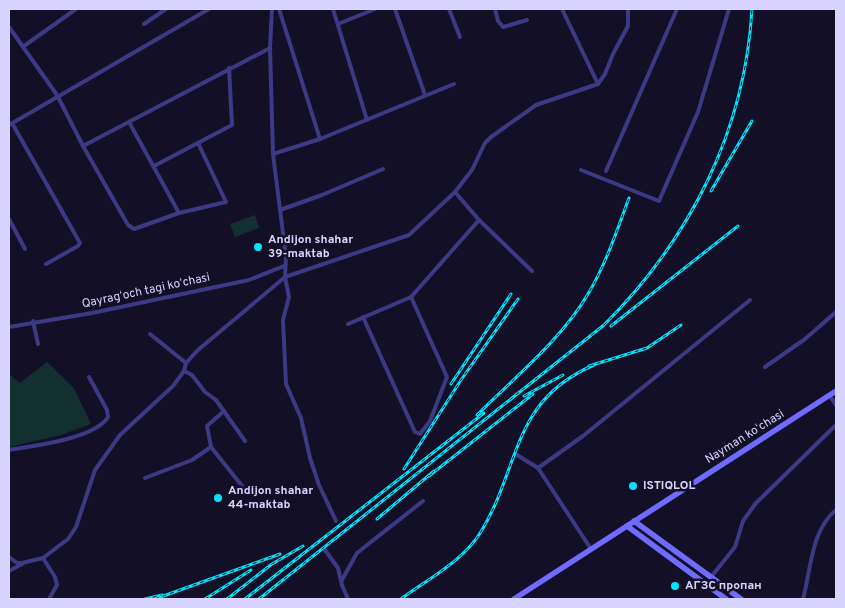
<svg xmlns="http://www.w3.org/2000/svg" width="845" height="608" viewBox="0 0 845 608" font-family="Overpass,sans-serif">
<rect width="100%" height="100%" fill="#130f26"/>
<!-- green -->
<g fill="#12302f">
<polygon points="255,215 259,228 235,237 230,224"/>
<polygon points="47,362 74,388 91,424 61,435 9,447 9,374 20,383"/>
</g>
<g fill="none" stroke-linecap="round" stroke-linejoin="round">
<!-- street -->
<g stroke="#3d3a85" stroke-width="4">
<polyline points="272,9 270,48 273,154 286,257 285,277 289,297 283,320 286,384 301,418 310,458 319,485 336,521"/>
<polyline points="279,9 320,139"/>
<polyline points="333,9 367,120"/>
<polyline points="395,9 425,95"/>
<polyline points="449,9 460,37"/>
<polyline points="495,9 498,21 503,27 527,20"/>
<polyline points="562,9 598,84"/>
<polyline points="144,24 166,9"/>
<polyline points="338,24 375,9"/>
<polyline points="9,27 57,95 83,146 270,48"/>
<polyline points="24,46 76,9"/>
<polyline points="129,122 179,213"/>
<polyline points="12,123 80,243 78,246 46,264"/>
<polyline points="9,125 209,9"/>
<polyline points="83,146 128,225 134,229 179,213 226,202 198,143"/>
<polyline points="273,154 320,139 454,84"/>
<polyline points="154,166 232,125 229,68"/>
<polyline points="581,170 659,201 698,112 729,9"/>
<polyline points="606,171 677,9"/>
<polyline points="455,192 479,220 532,271"/>
<polyline points="280,210 322,195 383,169"/>
<polyline points="9,219 25,249"/>
<polyline points="363,317 415,432 420,434 430,421 447,377 411,297"/>
<polyline points="33,321 38,344"/>
<polyline points="348,324 411,297 479,220"/>
<polyline points="9,327 92,313 249,280 284,266"/>
<polyline points="150,334 186,363"/>
<polyline points="765,367 805,339 836,312"/>
<polyline points="184,371 192,375 205,392 216,400 245,441"/>
<polyline points="829,395 836,405"/>
<polyline points="224,411 207,426 211,447 246,491"/>
<path d="M9,450C32,446 95,439 108,417L107,410L89,377"/>
<polyline points="517,455 538,468"/>
<polyline points="145,478 192,460 211,447"/>
<polyline points="591,549 538,468 583,436 750,300"/>
<polyline points="325,550 338,568 342,585 348,599"/>
<polyline points="9,557 17,563 22,563 43,558 68,539 76,527 95,470 120,435 173,386 184,371 186,363 198,350 285,277 409,235 455,192 472,170 485,143 491,137 536,105 598,84 605,74 613,54 628,26 628,9"/>
<polyline points="43,558 55,577 57,585 49,599"/>
<polyline points="9,571 22,564"/>
<polyline points="711,577 735,547 743,521 756,503 836,425"/>
<polyline points="342,580 357,553 423,501"/>
<path d="M803,599C811,570 811,530 836,510"/>
</g>
<!-- secondary -->
<g stroke="#6f6bff" stroke-width="5.5">
<polyline points="634,521 741,599"/>
<polyline points="627,526 726,599"/>
<polyline points="514,599 836,391"/>
</g>
<defs>
<g id="rail">
<polyline points="711,191 752,121"/>
<polyline points="611,326 738,226"/>
<polyline points="589,366 647,348 681,325"/>
<polyline points="451,384 511,294"/>
<polyline points="524,396 563,375"/>
<path d="M477,415C515,377 561,340 588,294C606,264 617,230 629,198"/>
<polyline points="404,469 461,380 518,299"/>
<polyline points="429,476 533,394"/>
<polyline points="377,519 434,471"/>
<polyline points="145,599 162,595"/>
<polyline points="155,599 280,554"/>
<polyline points="205,599 251,570"/>
<polyline points="227,599 272,564 303,546"/>
<polyline points="245,599 484,413"/>
<path d="M259,599L604,325C690,239 745,131 752,9"/>
<path d="M401,599C428,579 465,560 482,530C521,464 512,400 594,365"/>
</g>
</defs>
<!-- rail casing -->
<use href="#rail" stroke="#00e5ff" stroke-width="3"/>
<!-- rail -->
<use href="#rail" stroke="#130f26" stroke-width="1" stroke-dasharray="4" stroke-linecap="butt"/>
</g>
<!-- markers -->
<g fill="#00e5ff" stroke="#130f26" stroke-width="2">
<circle cx="258" cy="247" r="5"/>
<circle cx="633" cy="486" r="5"/>
<circle cx="218" cy="498" r="5"/>
<circle cx="675" cy="586" r="5"/>
</g>
<g text-anchor="middle" dominant-baseline="central" stroke-width="5" stroke-linejoin="round" paint-order="stroke">
<!-- poi labels -->
<g font-size="12" font-weight="bold" fill="#d9d4ff" stroke="#130f26" text-anchor="start">
<text x="268" y="240">Andijon shahar<tspan x="268" dy="14">39-maktab</tspan></text>
<text x="643" y="486">ISTIQLOL</text>
<text x="228" y="491">Andijon shahar<tspan x="228" dy="14">44-maktab</tspan></text>
<text x="685" y="586">АГЗС пропан</text>
</g>
<!-- street labels -->
<g font-size="12" fill="#d9d4ff" stroke="#130f26">
<text transform="translate(146 291) rotate(-12)">Qayragʻoch tagi koʻchasi</text>
<text transform="translate(745 437) rotate(-32)">Nayman koʻchasi</text>
</g>
</g>
<!-- border -->
<rect width="845" height="608" fill="none" stroke="#d9d4ff" stroke-width="20"/>
</svg>
